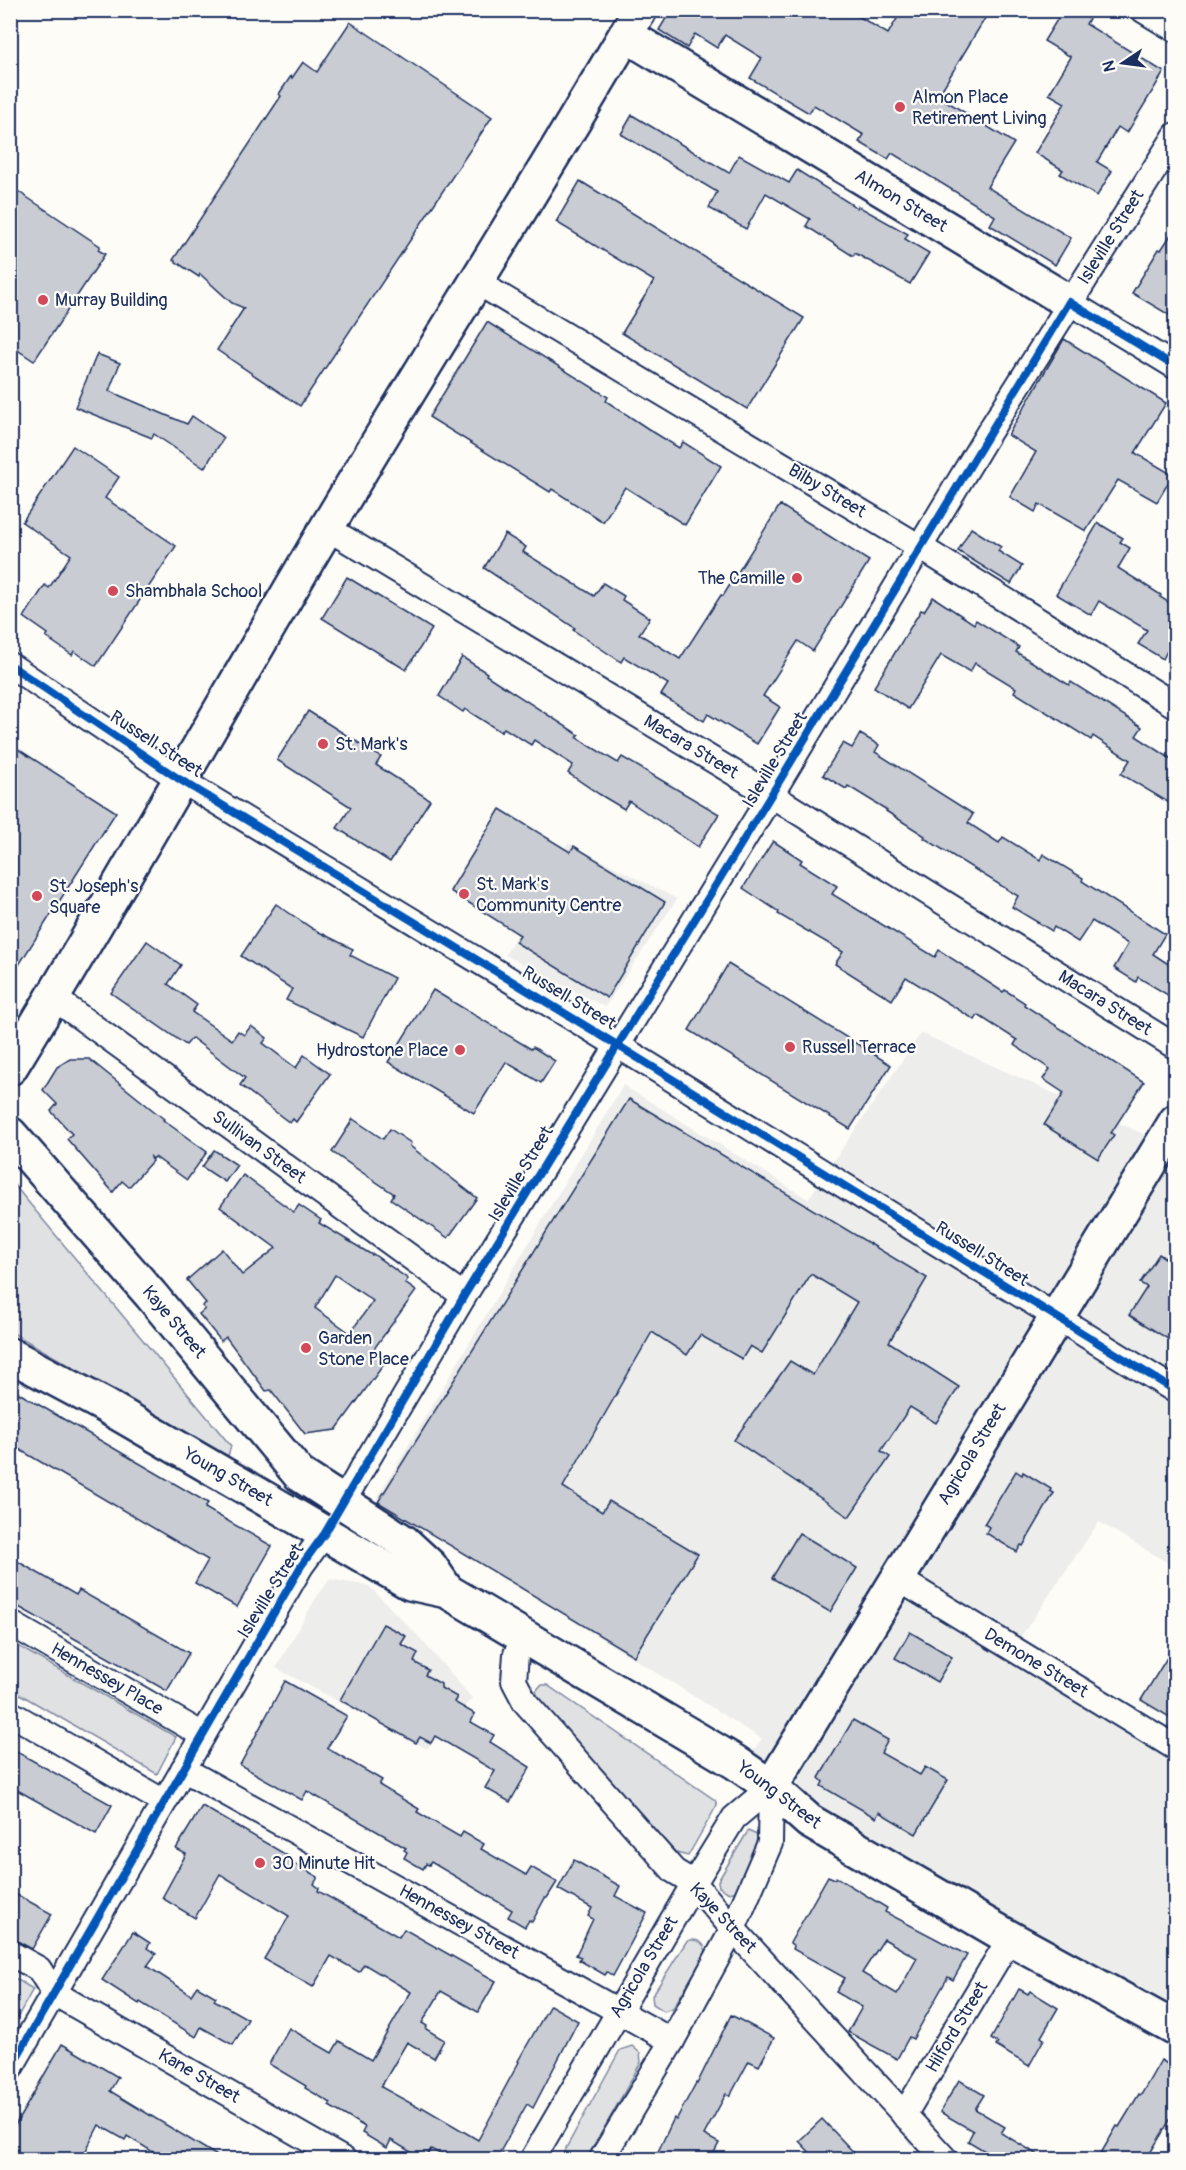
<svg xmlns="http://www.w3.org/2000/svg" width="1186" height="2170" viewBox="0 0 1186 2170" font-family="Pangolin,sans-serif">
<rect width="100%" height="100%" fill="#fdfcf7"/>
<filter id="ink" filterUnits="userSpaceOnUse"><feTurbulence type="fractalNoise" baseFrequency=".0167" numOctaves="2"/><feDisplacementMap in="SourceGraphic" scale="12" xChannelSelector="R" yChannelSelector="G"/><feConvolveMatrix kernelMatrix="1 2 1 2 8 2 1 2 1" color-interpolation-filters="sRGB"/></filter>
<g filter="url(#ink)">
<!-- built -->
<g fill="#edeeec">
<polygon points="568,843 677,899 605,1007 505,955"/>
<polygon points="921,1033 1163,1143 1175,1127 1175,1567 1099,1522 1011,1651 1175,1747 1175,2022 741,1764 762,1739 377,1498 623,1085 808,1199"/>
<polygon points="330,1579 369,1586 418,1636 472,1698 427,1749 276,1668 316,1598"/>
</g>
<!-- green -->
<g fill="#e0e1e3" stroke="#7e88a0" stroke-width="1.5">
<polygon points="10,1180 231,1446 228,1456 11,1332"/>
<polygon points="11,1642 176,1737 157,1774 11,1689"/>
<polygon points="541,1685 547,1685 715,1800 717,1805 688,1856 676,1853 540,1702 536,1691"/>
<polygon points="748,1831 759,1836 737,1891 729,1893 719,1887 718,1881"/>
<path d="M690,1940C700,1939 708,1946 705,1956L673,2008L664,2011L653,2004L652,1996L686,1942Z"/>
<polygon points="11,1976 33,1989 17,2018 11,2015"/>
<polygon points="632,2046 640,2053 641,2062 587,2159 560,2159 620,2050"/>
</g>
<!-- building -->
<g fill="#c9ccd3" stroke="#1b2f5e" stroke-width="1.5" fill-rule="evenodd">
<polygon points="671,10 848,10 888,34 902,10 990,10 938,96 1014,143 987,187 1071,238 1055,265 990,225 995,216 892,153 888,159 859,142 864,135 814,105 809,113 750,78 762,58 725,35 717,48 695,34 687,48 659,30"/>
<polygon points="1063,10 1094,10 1086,24 1164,72 1127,133 1118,127 1097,162 1112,171 1097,196 1060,174 1063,170 1035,153 1065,103 1049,94 1071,57 1044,41"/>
<polygon points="350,22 492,117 300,406 217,350 244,308 232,303 200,274 199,277 173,260 281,96 279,94 291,76 292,78 303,62 317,72"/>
<polygon points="632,115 729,173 739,155 789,183 797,170 857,208 858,206 908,234 905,239 929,253 910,284 855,253 853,256 806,226 810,219 766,193 746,229 709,208 717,192 621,134"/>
<polygon points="580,181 804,318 747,409 622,333 654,281 556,222"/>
<polygon points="10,186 100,246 98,250 105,254 34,361 10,345"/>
<polygon points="1176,227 1176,319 1132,293 1159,249 1161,250"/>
<polygon points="487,322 608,397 606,401 650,430 679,448 683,442 721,466 685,525 625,487 603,522 552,489 550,492 429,417"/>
<polygon points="1064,339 1166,403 1135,453 1173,475 1157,502 1118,480 1086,531 1039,504 1035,512 1010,497 1036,452 1008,435"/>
<polygon points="97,354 120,363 109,391 187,424 192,416 224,438 204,468 154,434 152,438 75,407"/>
<polygon points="73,446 119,477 105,498 176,546 96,666 74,651 72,655 46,637 48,634 24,617 45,585 49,588 71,555 22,522"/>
<polygon points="780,505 869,561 813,651 798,641 763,696 780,707 757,744 708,714 704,721 661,695 668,684 624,657 621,662 573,630 575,628 484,568 505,534 526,547 523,552 594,596 603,583 624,596 622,600 650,618 639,634 680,659 721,595 723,596"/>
<polygon points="1098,523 1123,538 1120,542 1130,548 1118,568 1161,595 1160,597 1176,607 1176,656 1167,651 1163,659 1138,644 1147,630 1099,601 1091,615 1056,594"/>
<polygon points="971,528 1001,547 998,551 1022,566 1011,584 958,551"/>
<polygon points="347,577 432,629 406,670 322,618"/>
<polygon points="933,597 974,624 976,620 1019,647 1016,652 1069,685 1071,682 1142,727 1136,736 1176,762 1176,807 1121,774 1130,760 1093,736 1091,740 1014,692 1016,688 975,663 970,672 941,655 908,709 874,687 921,610 924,611"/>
<polygon points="462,657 487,673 486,675 579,735 577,738 618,763 622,757 719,814 698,847 629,801 624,809 599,794 568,773 573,765 534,740 531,745 504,728 501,732 465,709 463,712 439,696"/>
<polygon points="308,711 381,757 376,765 430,800 390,862 337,828 351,807 277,760"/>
<polygon points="860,734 879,745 875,752 973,814 968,823 999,843 1003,837 1040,860 1043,854 1083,878 1082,881 1165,934 1153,954 1176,969 1176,1000 1138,977 1136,982 1114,968 1128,944 1092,921 1078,942 1054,927 1052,931 1012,907 1018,896 924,838 925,836 886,811 887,810 848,786 846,789 823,775 843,743 852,748"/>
<polygon points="10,744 116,812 10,979"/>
<polygon points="500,809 570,852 574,846 665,902 607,998 515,942 520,935 450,891"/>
<polygon points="773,841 802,860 800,863 837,886 832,894 935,957 939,950 1003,992 1005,990 1025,1003 1024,1005 1144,1082 1111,1133 1114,1135 1098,1159 1044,1125 1064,1093 1043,1079 1050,1069 1014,1045 1017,1040 978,1015 975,1020 906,977 892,1000 835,964 843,952 778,914 779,912 743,888"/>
<polygon points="276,904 313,929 353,949 350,955 394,978 363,1037 286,1000 292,989 241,956"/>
<polygon points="147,941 181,965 168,984 197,1005 192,1012 232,1040 238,1031 244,1035 251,1026 267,1038 263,1043 296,1068 304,1055 330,1074 296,1122 293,1119 290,1123 240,1085 245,1078 192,1038 186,1045 111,993"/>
<polygon points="728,964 891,1065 850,1129 689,1030"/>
<polygon points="433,990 531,1049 533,1047 555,1061 541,1083 506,1062 474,1113 388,1062"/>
<polygon points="70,1059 89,1059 164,1119 163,1120 207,1152 187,1180 155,1157 153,1159 151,1157 152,1161 129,1187 122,1181 113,1192 67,1139 72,1134 51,1111 57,1104 43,1090 57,1067"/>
<polygon points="629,1099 927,1278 889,1342 959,1387 936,1423 910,1407 881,1451 890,1457 849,1517 734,1440 790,1361 813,1375 857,1302 811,1274 762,1353 750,1346 742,1359 700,1335 687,1355 652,1332 563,1487 602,1512 609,1501 698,1554 634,1656 378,1502"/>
<polygon points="353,1119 383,1139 390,1129 411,1143 410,1146 477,1198 448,1238 391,1199 394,1194 332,1152"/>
<polygon points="214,1150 237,1165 225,1182 202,1167"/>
<path d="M243,1175L294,1212L299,1205L321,1220L319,1223L372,1255L373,1254L408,1279L405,1283L416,1291L373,1350L387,1360L336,1430L305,1434L271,1390L266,1391L226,1337L221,1341L199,1314L205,1309L202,1306L206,1303L187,1280L222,1249L242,1275L276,1248L220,1207ZM335,1275L373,1301L350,1333L315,1308Z"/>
<polygon points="1159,1254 1176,1265 1176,1344 1129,1315 1147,1287 1140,1283"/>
<polygon points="10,1388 208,1503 205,1508 272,1546 237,1607 195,1583 208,1560 10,1444"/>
<polygon points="1016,1471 1022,1475 1023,1472 1051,1489 1050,1491 1054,1493 1023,1546 1021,1545 1017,1552 986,1533 989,1527 984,1524"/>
<polygon points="799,1533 857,1568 830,1612 772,1578"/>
<polygon points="10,1557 76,1595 79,1590 189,1653 167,1691 10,1602"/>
<polygon points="383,1624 406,1636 401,1644 418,1653 414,1662 428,1670 425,1675 441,1684 441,1688 457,1697 454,1702 475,1714 471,1722 494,1735 490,1742 530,1767 510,1802 485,1788 495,1771 435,1736 431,1743 420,1737 416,1743 340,1700"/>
<polygon points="910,1632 952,1657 937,1682 895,1658"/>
<polygon points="1176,1643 1176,1721 1141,1700"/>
<polygon points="285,1681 347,1716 327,1748 382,1780 379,1785 419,1809 417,1812 460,1837 463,1832 484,1844 481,1849 526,1875 531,1867 557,1882 547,1898 545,1898 532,1922 529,1920 525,1927 508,1917 512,1910 431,1862 429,1865 426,1864 423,1869 404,1858 407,1852 404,1850 406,1848 307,1791 302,1800 240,1765"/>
<polygon points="853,1720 888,1740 881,1753 920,1775 925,1767 948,1780 916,1834 879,1812 876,1818 821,1786 823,1782 819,1778"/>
<polygon points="10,1748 112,1805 96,1834 10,1786"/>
<polygon points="202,1806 290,1857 288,1860 318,1877 314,1884 319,1888 318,1891 399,1937 404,1929 496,1981 478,2012 441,1991 422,2023 427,2026 426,2029 444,2040 434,2058 407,2042 381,2087 421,2109 422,2107 478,2140 502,2096 501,2095 519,2062 518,2061 550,2005 578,2021 533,2108 527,2104 500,2152 512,2160 451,2160 431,2149 424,2160 391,2140 387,2148 362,2133 365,2127 329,2106 331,2103 305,2088 306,2086 269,2064 289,2028 332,2053 339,2041 371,2060 411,1992 364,1964 359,1972 331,1956 313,1987 264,1959 289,1916 220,1874 195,1918 162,1898 186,1854 176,1849"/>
<polygon points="574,1860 620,1886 615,1896 647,1913 613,1976 607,1972 605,1975 579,1960 581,1957 576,1955 593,1919 588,1916 592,1908 558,1889"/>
<path d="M828,1876L835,1879L836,1877L887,1908L885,1912L967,1955L953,1980L948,1977L913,2039L909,2037L897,2059L848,2032L862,2007L836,1992L845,1978L793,1949L794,1946L790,1943ZM884,1939L917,1958L897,1994L862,1973Z"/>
<polygon points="10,1891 52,1914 32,1949 10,1937"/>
<polygon points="133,1932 150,1943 147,1948 156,1954 147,1966 191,1995 197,1986 216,1997 214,2000 248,2019 233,2045 201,2027 196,2037 140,2002 139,2004 102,1980"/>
<polygon points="1019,1989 1028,1994 1030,1991 1058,2008 1041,2037 1044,2039 1029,2066 996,2046 998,2043 991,2039"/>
<polygon points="731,2015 774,2038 759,2066 749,2061 730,2096 726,2094 704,2135 719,2143 710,2160 654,2160 674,2118 676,2120 696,2083 697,2084"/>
<polygon points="62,2044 118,2077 110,2091 224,2160 166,2160 127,2136 125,2140 99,2125 81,2160 10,2160 10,2134"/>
<polygon points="1161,2060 1176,2069 1176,2110 1146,2160 1097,2160 1117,2126 1119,2127 1139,2094 1141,2095"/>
<polygon points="959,2080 984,2095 975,2109 1005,2127 1001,2133 1047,2160 1000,2160 968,2141 973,2131 940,2112"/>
<polygon points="822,2119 861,2160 817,2160 799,2141"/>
</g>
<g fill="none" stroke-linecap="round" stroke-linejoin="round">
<defs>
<g id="street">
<polyline points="1143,10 1176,30"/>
<polyline points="475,281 920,547 1176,706"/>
<polyline points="1069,302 1176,367"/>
<polyline points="327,528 771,795 1176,1047"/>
<polyline points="10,665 179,779 617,1045 1176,1391"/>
<polyline points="54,998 464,1296"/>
<polyline points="342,1503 464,1296 771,795 989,432 1176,135"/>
<polyline points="897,1578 1176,1748"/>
<polyline points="10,1623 203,1735"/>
<polyline points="527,1638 516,1654 514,1681 525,1702 674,1871 694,1883 733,1929 946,2160"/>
<polyline points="10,1713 164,1802"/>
<polyline points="183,1769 672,2041"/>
<polyline points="10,1953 39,1969 54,1993 344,2160"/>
<polyline points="10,2069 301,1566 325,1533"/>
<polyline points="904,2115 1010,1938"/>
<polyline points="532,2160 694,1883 734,1818 771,1787"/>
<polyline points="601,2160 672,2041 733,1929 770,1843 771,1787"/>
</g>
<g id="secondary">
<polyline points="626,35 1069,302"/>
<path d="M10,1068C119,890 220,708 326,529C429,355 538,185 640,10"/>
<polyline points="10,1134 151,1295 299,1474 404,1542 430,1566 447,1591"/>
<polyline points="10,1355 104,1405 410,1583 447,1591 735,1762 771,1787 809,1821 1010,1938 1176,2029"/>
<polyline points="771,1787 1176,1121"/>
</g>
</defs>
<!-- street casing -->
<use href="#street" stroke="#1b2f5e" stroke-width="28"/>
<!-- secondary casing -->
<use href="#secondary" stroke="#1b2f5e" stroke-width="38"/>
<!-- street -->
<use href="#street" stroke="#fdfcf7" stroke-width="24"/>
<!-- secondary -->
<use href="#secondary" stroke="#fdfcf7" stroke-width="33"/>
<defs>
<g id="cycleway">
<polyline points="1069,302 1176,367"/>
<polyline points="10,665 179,779 617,1045 1176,1391"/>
<polyline points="10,2069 301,1566 325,1533 464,1296 771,795 1069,302"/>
</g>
</defs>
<!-- cycleway casing -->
<use href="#cycleway" stroke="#fdfcf7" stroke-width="11"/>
<!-- cycleway -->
<use href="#cycleway" stroke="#0057b8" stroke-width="8"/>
</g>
</g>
<!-- markers -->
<g fill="#d1495b" stroke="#fdfcf7" stroke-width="2">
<circle cx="900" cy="107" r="6"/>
<circle cx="43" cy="300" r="6"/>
<circle cx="797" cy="578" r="6"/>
<circle cx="113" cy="591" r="6"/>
<circle cx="323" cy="744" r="6"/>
<circle cx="464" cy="894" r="6"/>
<circle cx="37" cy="896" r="6"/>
<circle cx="790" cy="1047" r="6"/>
<circle cx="460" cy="1050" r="6"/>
<circle cx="306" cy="1348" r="6"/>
<circle cx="260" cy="1863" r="6"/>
</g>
<g text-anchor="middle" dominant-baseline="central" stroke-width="4.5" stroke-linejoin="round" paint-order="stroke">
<!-- poi labels -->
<g font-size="18" fill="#1b2f5e" stroke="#fdfcf7" text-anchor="start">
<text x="912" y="97">Almon Place<tspan x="912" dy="21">Retirement Living</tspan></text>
<text x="55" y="300">Murray Building</text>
<text x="785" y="578" text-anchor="end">The Camille</text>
<text x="125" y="591">Shambhala School</text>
<text x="335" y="744">St. Mark's</text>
<text x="476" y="884">St. Mark's<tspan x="476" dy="21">Community Centre</tspan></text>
<text x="49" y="886">St. Joseph's<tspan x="49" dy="21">Square</tspan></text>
<text x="802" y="1047">Russell Terrace</text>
<text x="448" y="1050" text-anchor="end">Hydrostone Place</text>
<text x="318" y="1338">Garden<tspan x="318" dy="21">Stone Place</tspan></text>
<text x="272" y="1863">30 Minute Hit</text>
</g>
<!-- street labels -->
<g font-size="18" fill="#1b2f5e" stroke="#fdfcf7">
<text transform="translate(901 201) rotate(31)">Almon Street</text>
<text transform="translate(1111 237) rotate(-58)">Isleville Street</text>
<text transform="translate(827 491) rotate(31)">Bilby Street</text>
<text transform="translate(156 744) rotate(33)">Russell Street</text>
<text transform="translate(691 747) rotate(31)">Macara Street</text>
<text transform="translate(775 760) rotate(-59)">Isleville Street</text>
<text transform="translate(569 998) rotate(31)">Russell Street</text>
<text transform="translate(1105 1003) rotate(32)">Macara Street</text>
<text transform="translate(259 1147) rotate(36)">Sullivan Street</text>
<text transform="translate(521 1174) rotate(-59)">Isleville Street</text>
<text transform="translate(982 1254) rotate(32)">Russell Street</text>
<text transform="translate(174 1322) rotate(50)">Kaye Street</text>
<text transform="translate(972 1454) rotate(-59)">Agricola Street</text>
<text transform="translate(228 1477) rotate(30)">Young Street</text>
<text transform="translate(271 1591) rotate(-58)">Isleville Street</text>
<text transform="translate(1036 1663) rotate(31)">Demone Street</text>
<text transform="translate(107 1679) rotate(30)">Hennessey Place</text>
<text transform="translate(779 1795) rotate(37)">Young Street</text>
<text transform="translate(723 1918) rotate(47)">Kaye Street</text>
<text transform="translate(459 1922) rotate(29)">Hennessey Street</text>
<text transform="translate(644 1967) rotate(-59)">Agricola Street</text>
<text transform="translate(957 2027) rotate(-59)">Hilford Street</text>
<text transform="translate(199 2076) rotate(30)">Kane Street</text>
</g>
</g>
<!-- margin -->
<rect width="1186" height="2170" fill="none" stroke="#fdfcf7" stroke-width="36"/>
<rect x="18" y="18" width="1150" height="2134" fill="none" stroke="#1b2f5e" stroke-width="2" filter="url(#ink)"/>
<!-- north arrow -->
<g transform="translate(1123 63) rotate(257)" stroke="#fdfcf7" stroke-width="4.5" paint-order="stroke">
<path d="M0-4.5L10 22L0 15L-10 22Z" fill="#1b2f5e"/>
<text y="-9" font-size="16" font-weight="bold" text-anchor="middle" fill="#1b2f5e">N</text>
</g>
</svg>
